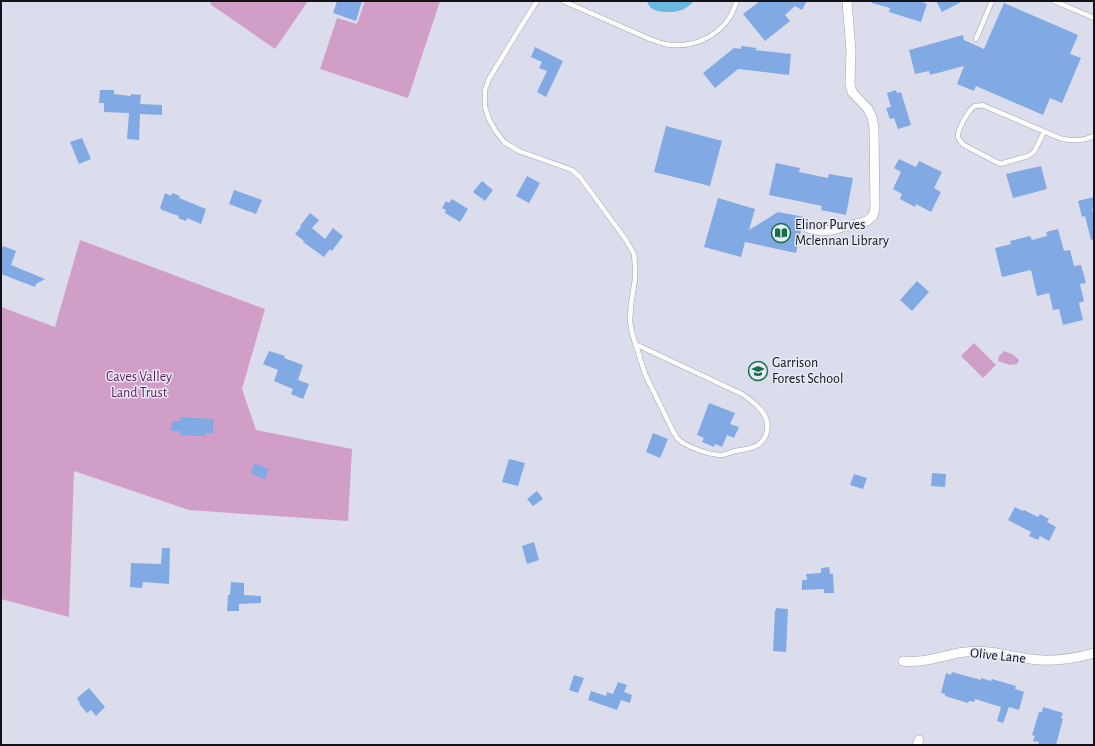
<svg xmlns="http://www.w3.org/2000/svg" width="1095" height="746" viewBox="0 0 1095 746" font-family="'Alegreya Sans',sans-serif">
<rect width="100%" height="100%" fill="#dcddec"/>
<!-- green -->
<g fill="#d19ec7">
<polygon points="212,1 308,1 275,49 210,4"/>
<polygon points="365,1 440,1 408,98 320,69 337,18 357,24"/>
<polygon points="80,240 265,309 242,389 256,430 352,449 348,521 189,510 74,471 69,617 1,599 1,307 55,327"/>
<polygon points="974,343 996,365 983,378 961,356"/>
<polygon points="1004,351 1012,354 1019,360 1017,364 1010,365 998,361 999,356"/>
</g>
<!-- water -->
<path fill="#6bb8e0" d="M647,1H694C691,4 688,7 684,9C676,13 657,14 650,7C649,6 647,2 647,1Z"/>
<!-- building -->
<g fill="#81a9e3">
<polygon points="337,1 362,1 356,21 333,13"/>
<polygon points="760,1 807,1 802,10 795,6 785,15 790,21 765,41 743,14"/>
<polygon points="872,1 919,1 927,4 921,22 889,12 890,8 872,3"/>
<polygon points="936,1 963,1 942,12"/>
<polygon points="1004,3 1078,35 1070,54 1081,58 1062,103 1050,98 1043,115 976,86 974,91 957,84 964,66 930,75 929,71 915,74 909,50 963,35 964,40 984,49"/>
<polygon points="741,46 757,48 755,50 791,54 789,75 738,69 715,88 703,73 734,48 741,49"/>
<polygon points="535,47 563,61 546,97 537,92 547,71 539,68 542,62 531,57"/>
<polygon points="100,90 114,90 114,94 131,96 131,94 141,95 140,104 162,105 162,115 140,114 139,140 127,139 129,113 104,112 104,103 99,103"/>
<polygon points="896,90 897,93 901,92 911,125 898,129 894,118 890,119 886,108 891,107 887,93"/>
<polygon points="666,126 722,141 710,186 654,172"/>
<polygon points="82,138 91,159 79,164 70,142"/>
<polygon points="899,159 916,167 919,161 942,172 934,188 941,192 931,212 916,204 915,207 900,199 902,194 893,189 901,172 894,168"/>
<polygon points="776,163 800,168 799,172 828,178 829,174 853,178 846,215 821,210 822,206 769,195"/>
<polygon points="1041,166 1047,189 1013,198 1006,174"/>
<polygon points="527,176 540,183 529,203 516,196"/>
<polygon points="482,181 493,190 485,201 473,192"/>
<polygon points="234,190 262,200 256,214 229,204"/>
<polygon points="165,193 171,196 172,193 180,196 179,198 206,209 201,224 187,218 186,221 178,218 179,216 162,210 160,208"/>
<polygon points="1094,197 1094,209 1092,209 1094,217 1094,239 1091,240 1085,216 1082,217 1078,201"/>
<polygon points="718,198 755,209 749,230 778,212 804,217 796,253 745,242 741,257 704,247"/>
<polygon points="452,199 468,209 460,222 445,213 446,210 442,208 446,201 449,203"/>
<polygon points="310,213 319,220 312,228 325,239 333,228 343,236 332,251 330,249 324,257 303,242 304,241 295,234 301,227 300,226"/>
<polygon points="1058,229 1064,251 1070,250 1074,266 1081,265 1086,283 1080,284 1084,301 1079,303 1083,320 1063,325 1059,309 1053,310 1049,293 1037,296 1031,270 1002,277 995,248 1011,244 1010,241 1030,236 1032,240 1047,236 1046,232"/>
<polygon points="3,246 16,251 11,265 45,279 36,284 35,287 1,274 1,250"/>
<polygon points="917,281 929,292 912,311 900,300"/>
<polygon points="269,351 285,356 284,358 303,365 298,380 309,384 303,399 291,394 293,389 274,381 278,370 263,364"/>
<polygon points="709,403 735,413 730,424 739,427 734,438 727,435 722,447 715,444 714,447 702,442 704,438 697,435"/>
<polygon points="180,417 214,419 213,433 205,433 205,436 180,435 180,431 171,431 172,421 180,421"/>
<polygon points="653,433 668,439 660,458 646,452"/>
<polygon points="509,459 525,463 518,486 502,482"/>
<polygon points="254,463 269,469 265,479 251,474"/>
<polygon points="932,473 946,474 945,487 931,486"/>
<polygon points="854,474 867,478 863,489 850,485"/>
<polygon points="537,491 543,499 533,506 527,499"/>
<polygon points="1015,507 1023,511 1024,510 1038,517 1040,514 1049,519 1047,522 1056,527 1049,541 1040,536 1038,540 1029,536 1031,532 1008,520"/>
<polygon points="534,542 539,560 527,564 522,546"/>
<polygon points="162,548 170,548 169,584 143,582 142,588 130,587 131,563 161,564"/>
<polygon points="829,567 830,574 833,574 834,593 824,593 824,589 802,590 802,580 807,580 806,574 821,573 821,568"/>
<polygon points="231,582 244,583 244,595 261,596 261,603 239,604 239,611 227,611 228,595 230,595"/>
<polygon points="776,608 788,609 786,652 773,651 775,610 776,610"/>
<polygon points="952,672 981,680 981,678 991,681 992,679 1016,686 1015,689 1024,692 1019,710 1009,707 1003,723 997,721 1001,707 975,699 974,702 969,701 968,703 945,696 945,694 941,693 946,673 951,675"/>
<polygon points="574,675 584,678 578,693 569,690"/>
<polygon points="618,682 627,685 624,692 632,695 630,703 621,700 617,710 588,700 591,691 606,696 607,692 613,694"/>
<polygon points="89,688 105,707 96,716 91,710 87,713 79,704 80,703 77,698"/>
<polygon points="1043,707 1063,713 1061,718 1063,719 1056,745 1038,745 1039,742 1033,741 1035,736 1032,735 1039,712 1042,712"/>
</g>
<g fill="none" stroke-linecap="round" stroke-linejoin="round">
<defs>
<g id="lane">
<path d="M537,1L520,28L489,79L485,90V107L489,119L495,130L504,142L519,151L572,170L580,177L626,240L634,254L635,265V279L631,305L630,321L632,333L645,374L673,431C675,434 676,437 678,439C686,447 710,455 721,455C725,455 731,452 735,451C742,450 750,449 756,446C761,444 764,439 766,435C773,416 755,403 742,394L635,344"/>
<path d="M563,1L650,39C655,41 660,43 665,44C690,49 718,38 731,15C733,11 735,6 737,1"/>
<polyline points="1054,1 1094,18"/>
<polyline points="976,39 992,1"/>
<path d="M1044,132L1034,152L1028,156L1000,164L964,145C962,143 959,141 958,137C957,130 969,109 975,106C977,106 980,106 982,105L1062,139C1075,141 1082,141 1094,136"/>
</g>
<g id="street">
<polyline points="808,228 822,231 832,230 867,221 873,216 875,208 874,128 872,117 868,109 852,92 850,84 851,51 847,1"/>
<path d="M903,661C917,663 932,659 945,656C952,655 959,652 966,652C988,649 1009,656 1030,659C1052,662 1073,659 1094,653"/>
<polyline points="917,745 919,740"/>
</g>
</defs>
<!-- lane casing -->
<use href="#lane" stroke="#a2a3b1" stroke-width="5.5"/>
<!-- street casing -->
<use href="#street" stroke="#a2a3b1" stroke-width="10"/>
<!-- lane -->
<use href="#lane" stroke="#fff" stroke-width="4.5"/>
<!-- street -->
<use href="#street" stroke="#fff" stroke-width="9"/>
</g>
<!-- icons -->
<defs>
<symbol id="library-ring" viewBox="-11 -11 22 22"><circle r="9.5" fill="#e9eaf9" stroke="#167146" stroke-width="1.5"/><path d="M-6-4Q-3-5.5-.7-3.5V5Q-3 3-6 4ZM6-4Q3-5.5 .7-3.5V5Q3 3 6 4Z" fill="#167146"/></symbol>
<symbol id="school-ring" viewBox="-11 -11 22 22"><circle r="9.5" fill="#e9eaf9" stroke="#167146" stroke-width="1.5"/><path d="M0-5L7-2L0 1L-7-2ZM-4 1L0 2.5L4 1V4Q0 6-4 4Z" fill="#167146"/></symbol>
</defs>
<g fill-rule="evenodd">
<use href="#library-ring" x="770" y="222" width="22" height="22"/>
<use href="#school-ring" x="747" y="360" width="22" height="22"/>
</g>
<g text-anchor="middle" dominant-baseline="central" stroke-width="3" stroke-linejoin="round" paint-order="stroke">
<!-- poi labels -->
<g font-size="14" fill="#121217" stroke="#e9eaf9" text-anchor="start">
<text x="795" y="225">Elinor Purves<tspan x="795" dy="16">Mclennan Library</tspan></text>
<text x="772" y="363">Garrison<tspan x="772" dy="16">Forest School</tspan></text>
</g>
<!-- park labels -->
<g font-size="14" fill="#621c59" stroke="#e9eaf9">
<text x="139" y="377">Caves Valley<tspan x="139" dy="16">Land Trust</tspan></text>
</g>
<!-- street labels -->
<g font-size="14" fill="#121217" stroke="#e9eaf9">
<text transform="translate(998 656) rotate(6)">Olive Lane</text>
</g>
</g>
<!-- border -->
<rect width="1095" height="746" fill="none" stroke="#121217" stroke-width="4"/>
</svg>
